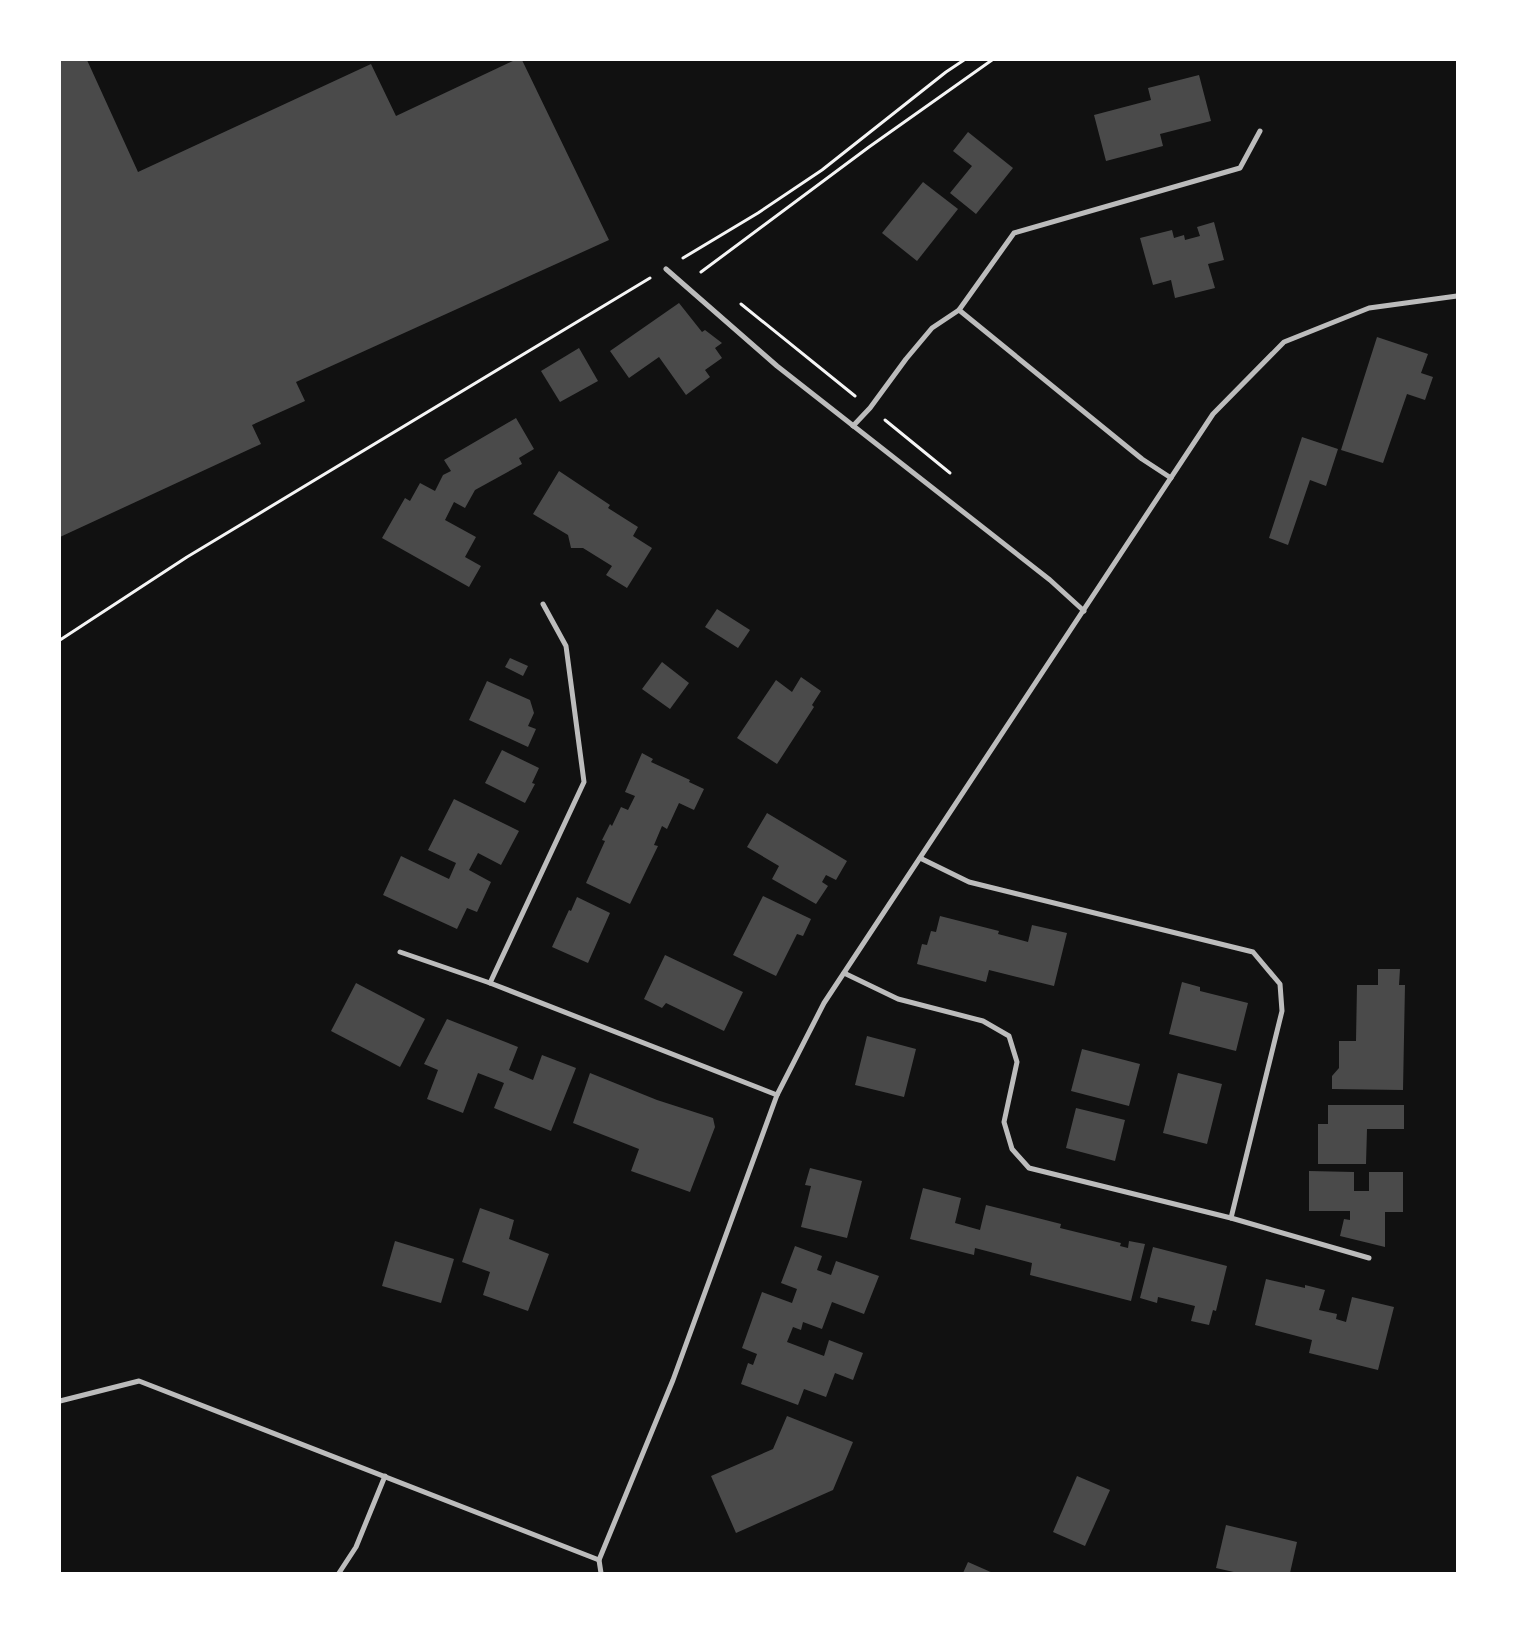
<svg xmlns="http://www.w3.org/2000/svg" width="1517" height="1633" viewBox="0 0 1517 1633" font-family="'Varela Round',sans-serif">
<rect width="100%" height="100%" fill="#111"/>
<!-- building -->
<g fill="#4a4a4a">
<polygon points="60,60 87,60 138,172 371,64 396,116 515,60 522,60 609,240 296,382 305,401 252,425 261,444 60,537"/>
<polygon points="1199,75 1211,121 1160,134 1163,146 1106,161 1094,115 1151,100 1148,88"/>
<polygon points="968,132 1013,168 976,214 950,193 972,166 953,151"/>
<polygon points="923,182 958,209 917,261 882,233"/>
<polygon points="1214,222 1224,260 1208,264 1215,288 1175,298 1171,280 1153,285 1140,238 1172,230 1174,238 1184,235 1185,240 1200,236 1197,227"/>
<polygon points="679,303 702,332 705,330 722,343 715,348 722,358 705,370 710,377 686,395 659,357 629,378 610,351"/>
<polygon points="1377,337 1428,354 1421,373 1433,377 1425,400 1407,394 1383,463 1341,450"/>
<polygon points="579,348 598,381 560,402 541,371"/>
<polygon points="516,418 534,449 519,458 522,464 475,490 465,508 454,502 445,520 476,537 465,557 481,566 469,587 382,538 405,498 410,501 420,483 435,491 443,475 451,471 444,460"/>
<polygon points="1302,437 1338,449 1326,486 1310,480 1288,545 1269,538"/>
<polygon points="559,471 610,505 608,508 638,527 633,536 652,548 627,588 606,575 612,566 583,548 571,548 568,535 533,514"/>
<polygon points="717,609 750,630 738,648 705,627"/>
<polygon points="510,658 528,666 523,676 505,667"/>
<polygon points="662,662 689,683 670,709 642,689"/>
<polygon points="801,677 821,691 812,705 814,707 777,764 737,738 776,680 792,692"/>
<polygon points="487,681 530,700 534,713 528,726 536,729 528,747 469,720"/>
<polygon points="502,750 539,768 532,783 535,784 525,803 485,783"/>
<polygon points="642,753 653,759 651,762 690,780 689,782 704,789 694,810 679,803 667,829 662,826 654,845 658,846 630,904 586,883 605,841 602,840 610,824 612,826 621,807 628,810 635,796 625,792"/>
<polygon points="454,799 519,831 501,865 478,853 469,870 491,882 477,912 467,908 457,929 383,895 401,856 449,879 456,863 428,850"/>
<polygon points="767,813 847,861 836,880 826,875 822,882 828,886 816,904 772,879 779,866 747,847"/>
<polygon points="763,896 811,919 803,936 797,934 776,976 733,955"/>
<polygon points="577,897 610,913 588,963 552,947 569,910 571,911"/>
<polygon points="940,916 999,931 998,934 1028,942 1032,925 1067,933 1054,986 989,970 986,982 917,964 922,944 927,945 931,931 936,932"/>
<polygon points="665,955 743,992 724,1031 666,1003 662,1008 644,999"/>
<polygon points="1378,969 1400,969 1399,985 1405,985 1403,1090 1332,1089 1332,1076 1339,1068 1339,1041 1356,1041 1357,985 1378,985"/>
<polygon points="1182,982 1200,987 1200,991 1248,1003 1236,1051 1169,1034"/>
<polygon points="356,983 425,1019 400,1067 331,1031"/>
<polygon points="447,1019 518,1047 509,1070 533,1080 542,1055 576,1068 551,1131 494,1108 504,1083 478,1073 463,1113 427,1099 438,1070 424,1064"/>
<polygon points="867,1036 916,1049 904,1097 855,1085"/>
<polygon points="1082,1049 1140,1064 1129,1106 1071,1091"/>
<polygon points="590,1073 657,1100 713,1118 715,1127 690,1192 631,1171 639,1149 573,1123"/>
<polygon points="1178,1073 1222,1084 1207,1144 1163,1133"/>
<polygon points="1328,1105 1404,1105 1404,1129 1367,1129 1366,1164 1318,1164 1318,1124 1328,1124"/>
<polygon points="1076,1108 1125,1120 1115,1161 1066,1148"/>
<polygon points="810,1168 862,1181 847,1238 801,1227 811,1186 805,1185"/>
<polygon points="1309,1171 1354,1172 1354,1191 1369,1191 1369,1172 1403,1172 1403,1212 1385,1212 1385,1247 1340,1236 1344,1219 1350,1220 1350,1211 1309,1211"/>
<polygon points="923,1188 961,1198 955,1223 980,1230 986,1205 1061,1224 1060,1228 1121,1243 1120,1246 1128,1248 1129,1241 1145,1244 1131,1301 1030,1275 1032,1263 975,1248 974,1255 910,1239"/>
<polygon points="480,1208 514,1220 509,1239 549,1254 528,1311 483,1295 490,1272 462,1262"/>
<polygon points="395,1241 454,1259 441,1303 382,1286"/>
<polygon points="795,1246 822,1256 817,1270 831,1275 836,1261 879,1276 864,1314 832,1302 822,1329 803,1322 801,1330 793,1327 787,1342 824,1356 829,1340 863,1353 853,1380 835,1373 826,1397 804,1389 798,1405 741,1384 748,1363 753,1365 757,1354 742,1348 762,1292 792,1303 797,1289 781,1283"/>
<polygon points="1153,1247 1227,1266 1216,1311 1213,1310 1209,1325 1191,1321 1195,1306 1158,1297 1157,1303 1140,1298"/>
<polygon points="1266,1279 1305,1288 1305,1285 1325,1290 1319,1310 1337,1314 1336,1319 1346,1322 1352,1297 1394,1307 1378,1370 1309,1353 1312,1340 1255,1325"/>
<polygon points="787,1416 853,1442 833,1490 736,1533 711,1476 773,1449"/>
<polygon points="1077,1476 1110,1490 1085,1546 1053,1532"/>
<polygon points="1226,1525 1297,1542 1290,1573 1238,1573 1216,1568"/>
<polygon points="968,1562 993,1573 963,1573"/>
</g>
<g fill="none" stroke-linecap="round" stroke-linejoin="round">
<!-- path -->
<g stroke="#f5f5f5" stroke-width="3">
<polyline points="683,258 758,213 822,170 946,72 964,60"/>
<polyline points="701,272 869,147 992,60"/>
<polyline points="741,304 855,396"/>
<polyline points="885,420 950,473"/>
<polyline points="60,640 187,557 650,278"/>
</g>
<!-- minor -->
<g stroke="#bcbcbc" stroke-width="5">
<polyline points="666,269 777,366 1050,580 1084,611"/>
<polyline points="959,310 1142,459 1171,478"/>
<polyline points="853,426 870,408 906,359 932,328 959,310 1014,233 1240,168 1260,131"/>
<polyline points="920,858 969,882 1253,952 1280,984 1282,1011 1231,1218"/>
<polyline points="400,952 490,983 777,1095"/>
<polyline points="844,973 898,999 983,1021 1009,1036 1017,1062 1004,1122 1012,1149 1029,1168 1231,1218 1369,1258"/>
<polyline points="490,983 584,782 566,646 543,604"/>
<polyline points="60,1401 139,1381 599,1560"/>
<polyline points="339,1573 356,1547 385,1476"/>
<polyline points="601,1573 599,1560 673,1380 777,1095 824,1003 1213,414 1284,342 1369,308 1457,296"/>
</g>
</g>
<!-- border -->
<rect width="1517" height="1633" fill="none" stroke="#ffffff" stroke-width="122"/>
</svg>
